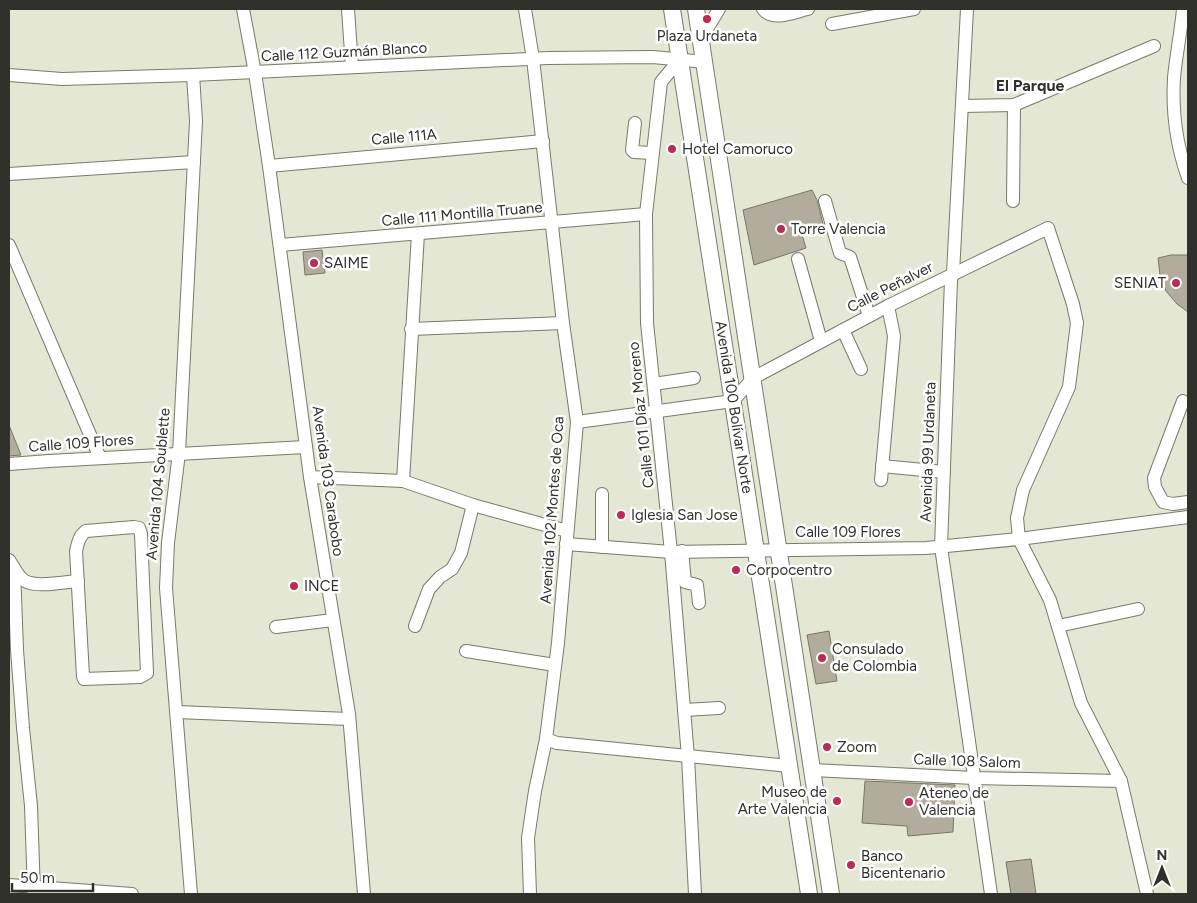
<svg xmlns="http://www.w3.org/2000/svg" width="1197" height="903" viewBox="0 0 1197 903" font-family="Figtree,sans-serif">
<rect width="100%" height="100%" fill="#e5e7d5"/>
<!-- building -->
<g fill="#b2ac9c" stroke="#7a7565">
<polygon points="812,190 817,200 823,224 802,235 806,248 754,265 743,210"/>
<polygon points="322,250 325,273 305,275 303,252"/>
<polygon points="1171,255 1188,255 1188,312 1177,304 1166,291 1160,275 1158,258"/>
<polygon points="9,425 21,455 9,456"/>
<polygon points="829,631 837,681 816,684 807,635"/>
<polygon points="865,781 955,785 953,832 908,836 907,826 862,823"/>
<polygon points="1031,859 1036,894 1011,894 1006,862"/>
</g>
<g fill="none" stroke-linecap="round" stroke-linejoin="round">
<defs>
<g id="minor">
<polyline points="243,9 255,73 269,166 310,477 349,714 364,894"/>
<polyline points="348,9 352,67"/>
<polyline points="525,9 533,59 563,323 577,422 558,643 546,739 535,791 528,838 530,894"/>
<path d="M763,9C773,22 794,12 808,9"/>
<polyline points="967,9 953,273 951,280 941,547 991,894"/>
<path d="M1183,9C1181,32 1176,55 1174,78C1172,111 1177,147 1188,178"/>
<polyline points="832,24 914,9"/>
<polyline points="701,39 719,9"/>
<polyline points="680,59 661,82 646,214 647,323 671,552 688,757 695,894"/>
<polyline points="9,75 62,79 193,75 548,58 653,57 705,62"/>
<polyline points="962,106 1014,105 1154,46"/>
<polyline points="635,123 632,150 634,152 652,153"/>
<polyline points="269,166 543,141"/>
<polyline points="9,174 194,162"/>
<polyline points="825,201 840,253 850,257 869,316"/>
<polyline points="1013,201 1014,105"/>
<polyline points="9,245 100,458"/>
<polyline points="280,245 646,214"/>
<polyline points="798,259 821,341"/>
<polyline points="411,329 563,323"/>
<polyline points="843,330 861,369"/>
<polyline points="654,384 694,378"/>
<polyline points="1183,401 1154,478 1155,487 1163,502 1173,504 1188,502"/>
<polyline points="577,422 733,401 753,378 888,306 1048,228 1073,304 1077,323 1069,387 1023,490 1017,518 1019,539 1050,600 1081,703 1121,781 1147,894"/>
<polyline points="9,464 49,461 306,447"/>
<polyline points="882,466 944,472"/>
<polyline points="310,477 403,481 473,505 567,531"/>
<polyline points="881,480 894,336 888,306"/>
<polyline points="403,481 418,234"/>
<polyline points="602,494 602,547"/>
<path d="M134,527L139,528L141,534L147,673L140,677L84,679L83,676L76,551C78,543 79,536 86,531Z"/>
<polyline points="566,544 671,552 926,548 1019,539 1188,517"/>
<polyline points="682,551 685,582 697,585 699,603"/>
<polyline points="9,560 14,568 17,650 23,728 31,806 34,894"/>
<path d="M14,568C17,573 20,578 25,581C37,588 64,582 78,581"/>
<polyline points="415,626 429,589 440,577 452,569 461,553 473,505"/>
<polyline points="1058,626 1138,609"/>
<polyline points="276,627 333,620"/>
<polyline points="466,651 555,665"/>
<polyline points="684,710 719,708"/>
<polyline points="177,712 349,719"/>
<polyline points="546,739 557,743 789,766"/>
<polyline points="813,770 974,778 1121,781"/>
<polyline points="9,885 132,894"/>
<polyline points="191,894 166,588 168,543 179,453 196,121 193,75"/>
</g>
<g id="major">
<polyline points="672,9 809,894"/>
<polyline points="696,9 831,894"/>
</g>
</defs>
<!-- minor casing -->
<use href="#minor" stroke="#787a6a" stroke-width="14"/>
<!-- major casing -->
<use href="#major" stroke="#787a6a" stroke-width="18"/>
<!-- minor -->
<use href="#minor" stroke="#fff" stroke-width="12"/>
<!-- major -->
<use href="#major" stroke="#fff" stroke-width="16"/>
</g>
<!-- markers -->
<g fill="#ba2b56" stroke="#fff" stroke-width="2">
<circle cx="707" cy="19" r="5"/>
<circle cx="672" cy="149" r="5"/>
<circle cx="781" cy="229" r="5"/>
<circle cx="314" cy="263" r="5"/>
<circle cx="1176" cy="283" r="5"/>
<circle cx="621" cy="515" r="5"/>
<circle cx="736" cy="570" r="5"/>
<circle cx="294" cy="586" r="5"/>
<circle cx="822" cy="658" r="5"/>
<circle cx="827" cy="747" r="5"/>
<circle cx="837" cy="801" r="5"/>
<circle cx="909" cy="802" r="5"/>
<circle cx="851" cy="865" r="5"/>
</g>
<g text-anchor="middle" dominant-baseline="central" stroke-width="5" stroke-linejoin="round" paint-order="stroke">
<!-- poi labels -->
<g font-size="15" fill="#30312a" stroke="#fff" text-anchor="start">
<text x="707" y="36" text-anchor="middle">Plaza Urdaneta</text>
<text x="682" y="149">Hotel Camoruco</text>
<text x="791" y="229">Torre Valencia</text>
<text x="324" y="263">SAIME</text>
<text x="1166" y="283" text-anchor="end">SENIAT</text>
<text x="631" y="515">Iglesia San Jose</text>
<text x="746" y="570">Corpocentro</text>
<text x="304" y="586">INCE</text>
<text x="832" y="649">Consulado<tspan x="832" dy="17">de Colombia</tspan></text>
<text x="837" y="747">Zoom</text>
<text x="827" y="792" text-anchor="end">Museo de<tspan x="827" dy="17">Arte Valencia</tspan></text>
<text x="919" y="793">Ateneo de<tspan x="919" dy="17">Valencia</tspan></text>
<text x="861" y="856">Banco<tspan x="861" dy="17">Bicentenario</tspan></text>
</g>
<!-- street labels -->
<g font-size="15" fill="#30312a" stroke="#fff">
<text transform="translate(344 52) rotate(-3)">Calle 112 Guzmán Blanco</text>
<text transform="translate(404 137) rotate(-5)">Calle 111A</text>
<text transform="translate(462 214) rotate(-5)">Calle 111 Montilla Truane</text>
<text transform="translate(890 287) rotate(-27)">Calle Peñalver</text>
<text transform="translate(734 407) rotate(81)">Avenida 100 Bolívar Norte</text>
<text transform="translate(641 415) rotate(-96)">Calle 101 Díaz Moreno</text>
<text transform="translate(81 443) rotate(-4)">Calle 109 Flores</text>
<text transform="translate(928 452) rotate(-88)">Avenida 99 Urdaneta</text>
<text transform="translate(328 481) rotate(82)">Avenida 103 Carabobo</text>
<text transform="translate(158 484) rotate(-85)">Avenida 104 Soublette</text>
<text transform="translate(552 510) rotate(-86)">Avenida 102 Montes de Oca</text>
<text x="848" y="532">Calle 109 Flores</text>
<text transform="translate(967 761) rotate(2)">Calle 108 Salom</text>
</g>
<!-- neighbourhood labels -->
<g font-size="16" font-weight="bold" fill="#30312a" stroke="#fff">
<text x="1030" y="85">El Parque</text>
</g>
</g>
<!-- border -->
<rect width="1197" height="903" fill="none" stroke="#30312a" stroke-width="20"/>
<!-- north arrow -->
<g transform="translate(1162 868)" stroke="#ffffff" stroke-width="4" paint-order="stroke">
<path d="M0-4L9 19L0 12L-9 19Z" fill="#30312a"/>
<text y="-8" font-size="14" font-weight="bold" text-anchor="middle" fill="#30312a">N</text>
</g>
<!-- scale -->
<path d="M12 883v8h81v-8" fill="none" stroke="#30312a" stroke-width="2.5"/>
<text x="20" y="883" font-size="15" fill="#30312a" stroke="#ffffff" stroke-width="4" paint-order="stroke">50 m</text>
</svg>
